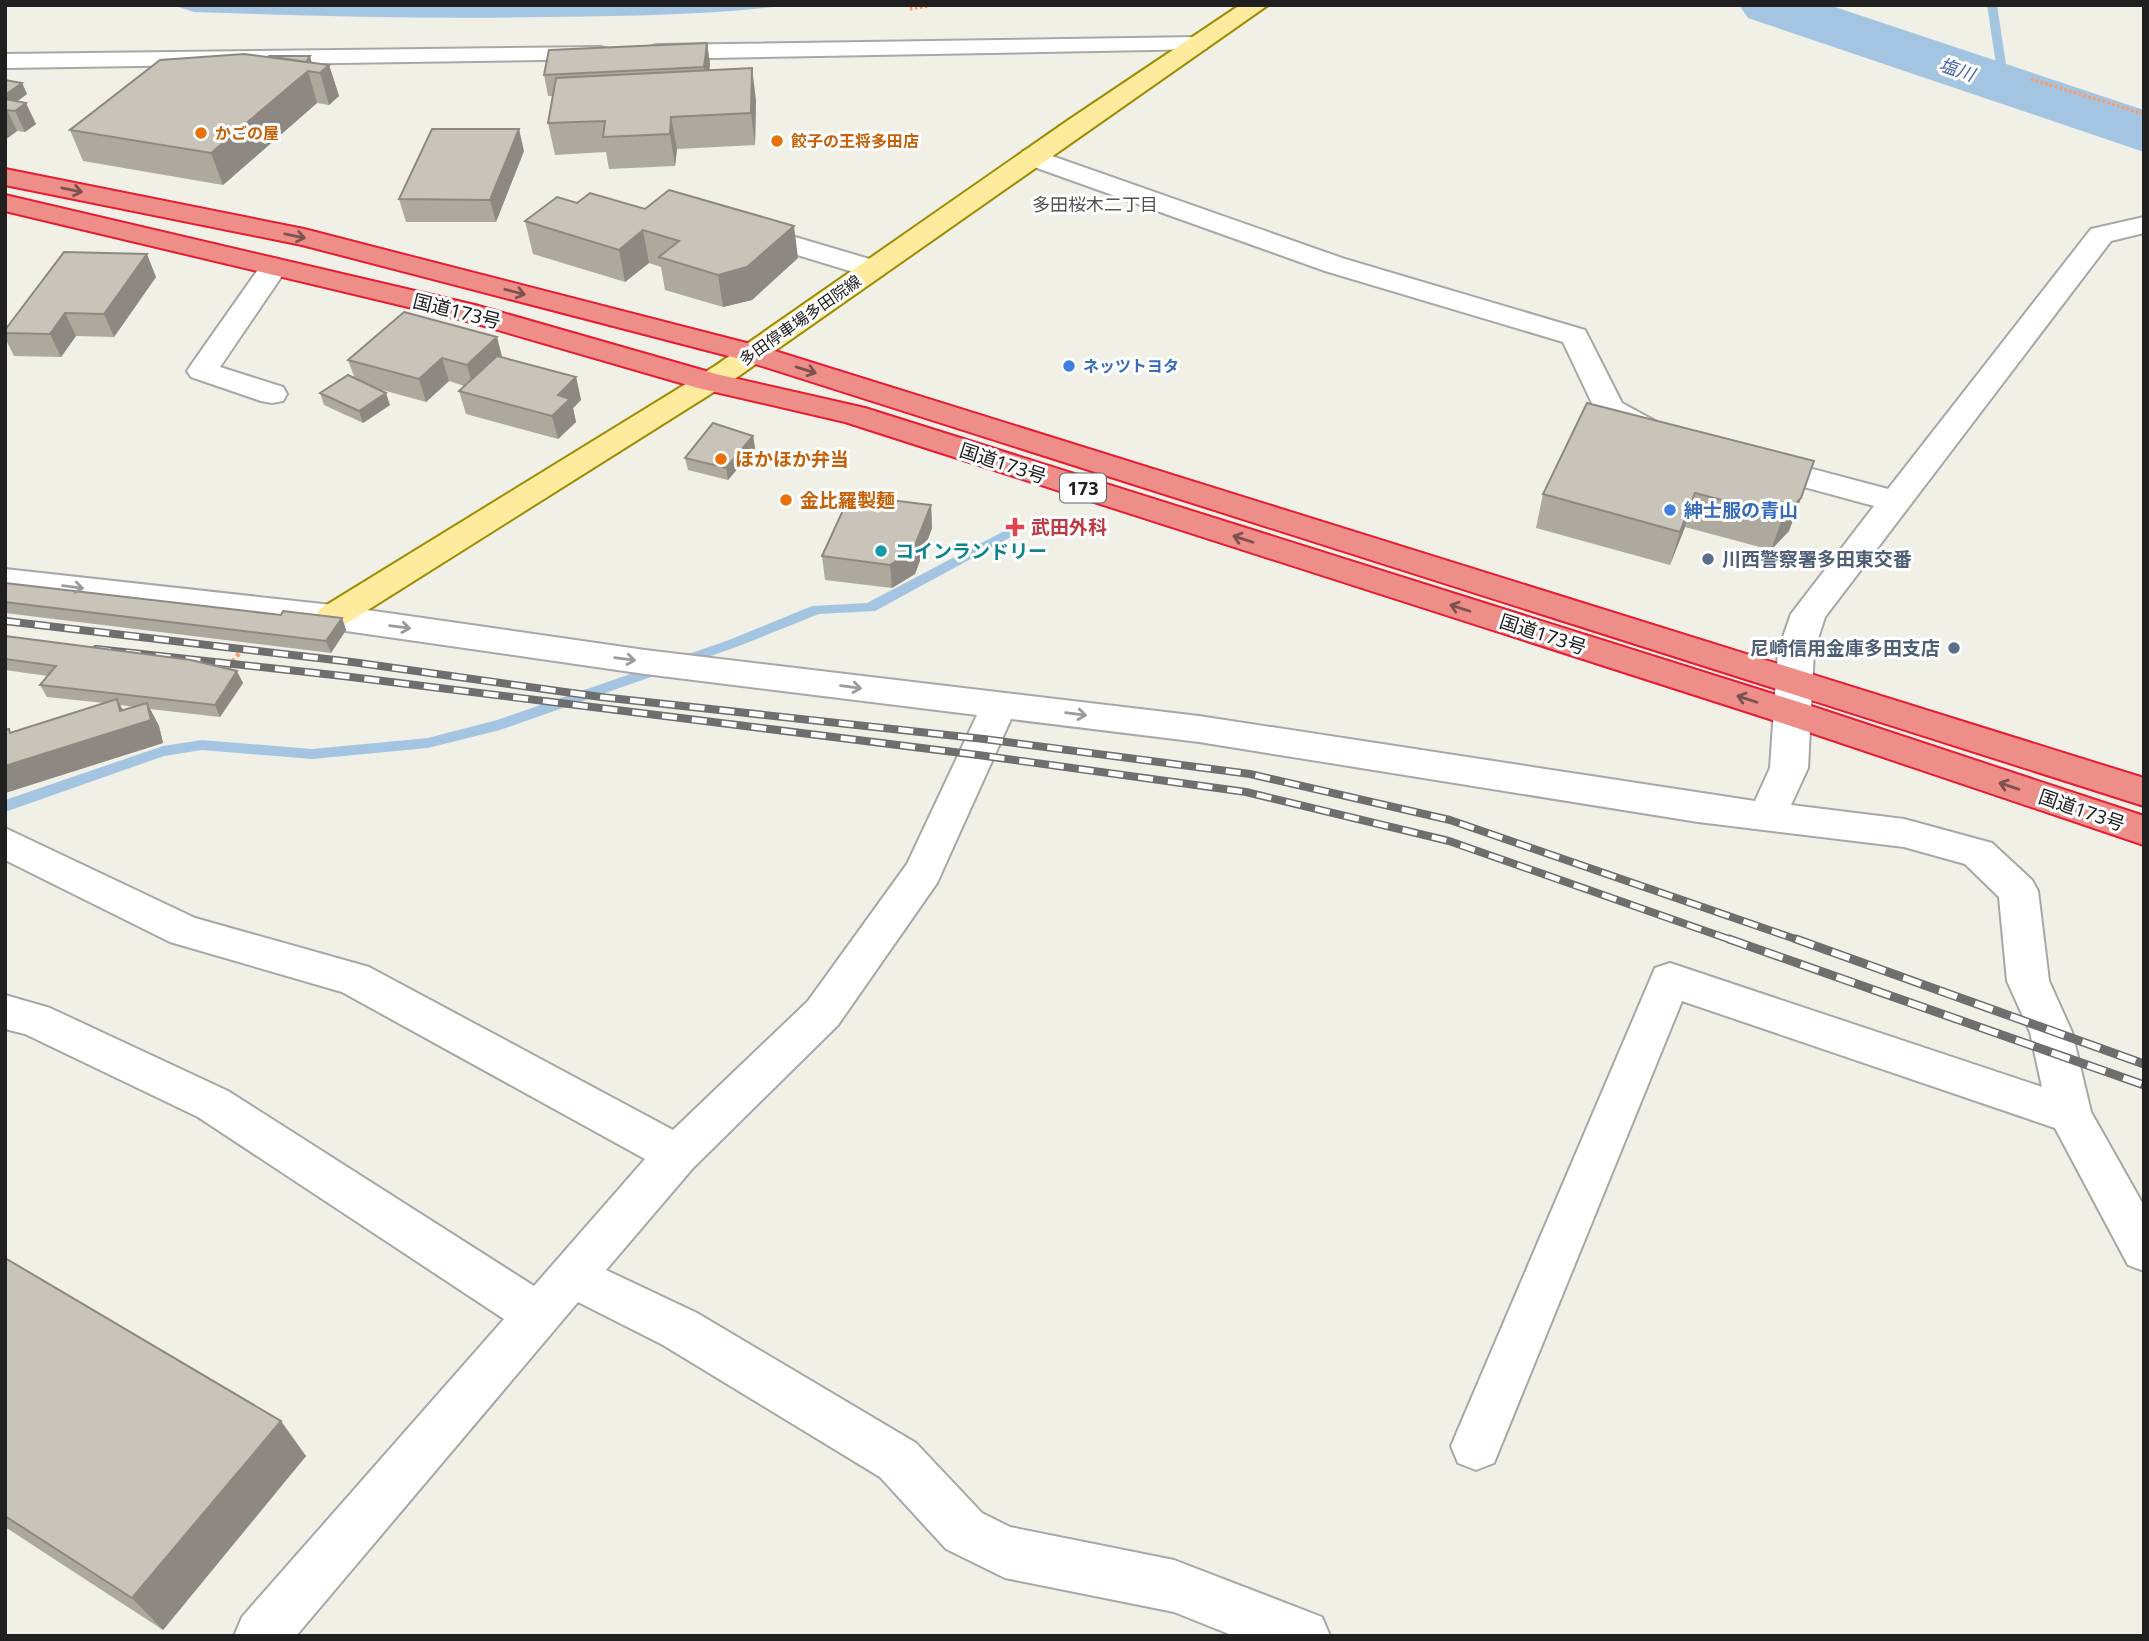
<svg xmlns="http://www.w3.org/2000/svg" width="2149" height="1641" viewBox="0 0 2149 1641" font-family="'Noto Sans','Noto Sans JP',sans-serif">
<rect width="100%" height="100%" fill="#f1f0e6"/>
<!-- water -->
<path fill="#a4c5e1" d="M172,5H790C709,15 627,16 545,17C428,19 311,16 194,12Z"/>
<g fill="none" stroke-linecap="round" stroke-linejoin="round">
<!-- stream -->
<g fill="#a4c5e1" fill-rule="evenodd">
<polygon points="1987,5 1997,5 2009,84 2004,87 1999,84"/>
<polygon points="1008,529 1013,530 1015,533 1013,536 875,611 819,614 739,646 500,730 428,748 312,759 202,750 164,756 5,812 5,800 163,746 202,740 312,749 428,738 497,720 729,640 812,606 867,603"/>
</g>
<!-- river -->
<polygon fill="#a4c5e1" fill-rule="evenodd" points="1739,5 1829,5 2144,110 2144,152 1748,18"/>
<defs>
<g id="minor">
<polygon points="1197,37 1206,39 1209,44 1206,49 657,59 648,57 645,52 648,47 657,45"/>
<polygon points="600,47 609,49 612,54 609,59 5,68 5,54"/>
<polygon points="1032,149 1345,259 1585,330 1622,403 1666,427 1671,434 1666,441 1655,444 1644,441 1598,416 1563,342 1325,271 1023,163 1019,157 1023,151"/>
<polygon points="2144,217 2144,233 2111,241 1825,617 1814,651 1808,768 1791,805 1904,819 1992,843 2032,880 2038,891 2049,981 2072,1032 2091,1112 2144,1206 2144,1271 2128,1265 2055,1128 1682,1001 1494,1463 1476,1470 1458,1463 1451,1446 1655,968 1670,963 2042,1087 2030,1032 2007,981 1999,897 1965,864 1904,847 1698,822 1199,742 1011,719 937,883 838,1025 693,1168 606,1270 697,1313 916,1443 982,1513 1010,1527 1174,1560 1322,1617 1330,1636 1234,1636 1174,1612 1005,1578 946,1549 880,1477 663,1345 578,1302 296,1636 234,1636 242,1617 504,1319 198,1117 25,1034 5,1029 5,995 50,1008 228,1091 534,1286 645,1159 342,992 170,942 5,860 5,828 195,918 369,967 673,1130 808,1001 907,864 977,715 645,674 332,629 5,591 5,569 332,605 645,650 1199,716 1755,801 1770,768 1778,651 1791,614 1874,506 1745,471 1740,464 1745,457 1756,454 1888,489 2091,229"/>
<polygon points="748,223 883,263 887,269 883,275 873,278 738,237 734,231 738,225"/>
<polygon points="274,258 284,261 288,267 220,367 283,387 287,394 283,401 272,403 261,401 191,377 187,371 191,365 264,261"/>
</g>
<polygon id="major" points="1240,5 1268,5 736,378 344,625 332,629 320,625 315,617 320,609 715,366 1067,121"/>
<g id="highway">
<polygon points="5,169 304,229 762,347 2144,778 2144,806 740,359 302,245 5,185"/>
<polygon points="5,195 475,305 716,374 865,408 1805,704 2144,816 2144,845 1779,722 845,422 698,388 467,321 5,211"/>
</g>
</defs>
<!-- minor casing -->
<use href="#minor" stroke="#a7a7a7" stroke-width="4"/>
<!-- major casing -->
<use href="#major" stroke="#9c8c00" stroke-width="4"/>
<!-- highway casing -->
<use href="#highway" stroke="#e71b32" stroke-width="4"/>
<!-- path-far1 -->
<g stroke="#ff9b69" stroke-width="3.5" stroke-dasharray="2.5 2.5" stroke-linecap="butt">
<polyline points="910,9 933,5"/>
<polyline points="2031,79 2144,114"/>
</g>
<!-- path -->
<polyline stroke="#ff9b69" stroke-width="4.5" stroke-dasharray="3.5 3.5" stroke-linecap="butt" points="224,673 245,646"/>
<!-- minor -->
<use href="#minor" fill="#fff" fill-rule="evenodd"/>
<!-- major -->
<use href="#major" fill="#ffeb9d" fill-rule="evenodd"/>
<!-- highway -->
<use href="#highway" fill="#ed8e89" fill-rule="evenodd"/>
<defs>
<g id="rail-far1">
<polyline points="5,621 352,662 601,697 984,739 1250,774 1450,820 1801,941"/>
<polyline points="96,649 343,676 978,755 1246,792 1449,841 1734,941"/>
</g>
<g id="rail">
<polyline points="1729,939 2144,1085"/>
<polyline points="1796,939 2144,1064"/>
</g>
</defs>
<!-- rail-far1 casing -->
<use href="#rail-far1" stroke="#6e6e6e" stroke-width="8"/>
<!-- rail casing -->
<use href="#rail" stroke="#6e6e6e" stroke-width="9"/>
<!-- rail-far1 -->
<use href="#rail-far1" stroke="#fff" stroke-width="5" stroke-dasharray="15" stroke-linecap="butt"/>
<!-- rail -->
<use href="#rail" stroke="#fff" stroke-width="6" stroke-dasharray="19" stroke-linecap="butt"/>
</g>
<!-- wall -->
<g fill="#ada99f" fill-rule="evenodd">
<polygon points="707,43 710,64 709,70 756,100 755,145 677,149 675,166 609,169 606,152 555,155 548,123 553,96 548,96 544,75"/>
<polygon points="312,63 329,65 339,96 329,105 317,103 223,185 83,161 70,130"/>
<polygon points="5,80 22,83 27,94 17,101 36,124 25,132 17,131 5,140"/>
<polygon points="524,151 496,222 406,222 399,199"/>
<polygon points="577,203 798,258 752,300 723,307 665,290 661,267 649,263 625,282 533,254 525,221"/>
<polygon points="156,277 114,337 76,336 61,357 14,356 5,338 5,330"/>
<polygon points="503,357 576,377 581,400 573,408 576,422 558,439 466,414 459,391 464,386 449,381 426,402 375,388 390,405 363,423 324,405 320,393 355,379 348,360"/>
<polygon points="753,436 755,448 728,480 688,470 685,458"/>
<polygon points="1814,461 1789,531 1771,550 1685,527 1670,565 1536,528 1543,494"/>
<polygon points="931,505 932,528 915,574 892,588 825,580 822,556"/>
<polygon points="5,583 281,615 342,618 346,630 331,653 5,613"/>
<path d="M5,636L243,683L220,717L150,709L159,726L163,743L5,793L9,729L11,732L104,703L47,697L40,685L48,676L5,670ZM120,705L134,707L123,710Z"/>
<polygon points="5,1258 306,1456 163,1630 5,1527"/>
</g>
<!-- shaded-wall -->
<g fill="#8d8982">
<polygon points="707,43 710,64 707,89 704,67"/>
<polygon points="310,56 313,67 308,71 317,103 223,185 211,153 305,65"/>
<polygon points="329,65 339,96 329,105 320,73"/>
<polygon points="752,68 756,100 755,145 751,113"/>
<polygon points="22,83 27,94 7,109 5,105 5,95"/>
<polygon points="26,103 36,124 25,132 15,111"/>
<polygon points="7,110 17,131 5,140 5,111"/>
<polygon points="671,117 677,149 675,166 670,134"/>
<polygon points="519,129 524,151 496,222 490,200"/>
<polygon points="794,226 798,258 752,300 723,307 718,275"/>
<polygon points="643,230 649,263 625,282 619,250"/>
<polygon points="147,254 156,277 114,337 104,314"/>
<polygon points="65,313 76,336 61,357 50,334"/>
<polygon points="497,337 503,360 473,388 467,365"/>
<polygon points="442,358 449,381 426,402 419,379"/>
<polygon points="576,377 581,400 573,408 576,422 558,439 552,416 558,395"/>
<polygon points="386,393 390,405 363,423 359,411"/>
<polygon points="753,436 755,448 728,480 726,468"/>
<polygon points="1695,493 1685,527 1670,565 1680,532"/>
<polygon points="1801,498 1789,531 1771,550 1783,516"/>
<polygon points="931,505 932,528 915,574 892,588 890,565"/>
<polygon points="342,618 346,630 331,653 326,641"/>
<polygon points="237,671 243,683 220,717 215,705"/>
<polygon points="117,699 129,722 147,703 159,726 163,743 5,793 5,766 120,711"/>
<polygon points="281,1421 306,1456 163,1630 132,1598"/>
</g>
<!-- building -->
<g fill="#c9c4b9" stroke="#8d8982" stroke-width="2">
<polygon points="707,43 704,67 544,75 549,50"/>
<polygon points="244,54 329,65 320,73 308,71 211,153 70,130 160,60"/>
<polygon points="268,56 310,56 306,62"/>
<polygon points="752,68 751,113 671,117 670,134 603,137 605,121 548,123 556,78"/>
<polygon points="5,80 22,83 5,95"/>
<polygon points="5,99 26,103 15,111 7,110 5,111"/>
<polygon points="432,129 519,129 490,200 399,199"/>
<polygon points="669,190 794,226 747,267 718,275 659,257 679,241 643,230 619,250 525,221 557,197 577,203 590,193 645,209"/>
<polygon points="64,252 147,254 104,314 65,313 50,334 5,333 5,330"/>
<polygon points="404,312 497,337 467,365 442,358 419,379 348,360"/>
<polygon points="497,356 576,377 558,395 570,399 552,416 459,391"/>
<polygon points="348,375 386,393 359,411 320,393"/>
<polygon points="1587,403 1814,461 1801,498 1783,516 1695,493 1680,532 1543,494"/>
<polygon points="713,423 753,436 726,468 685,458"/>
<polygon points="850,495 931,505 913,550 890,565 822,556"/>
<polygon points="5,583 281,615 283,611 342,618 326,641 5,602"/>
<polygon points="5,636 191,660 237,671 215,705 40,685 56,666 5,659"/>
<polygon points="117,699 120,711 147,703 151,720 5,766 5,730 9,729 10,733"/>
<polygon points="5,1258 281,1421 132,1598 5,1516"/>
</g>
<!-- one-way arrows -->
<defs><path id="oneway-shaft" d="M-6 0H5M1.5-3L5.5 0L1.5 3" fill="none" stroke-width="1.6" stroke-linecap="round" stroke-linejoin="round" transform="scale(1.75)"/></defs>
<g stroke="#7c524f">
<use href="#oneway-shaft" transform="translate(72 190) rotate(12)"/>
<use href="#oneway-shaft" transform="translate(295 236) rotate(12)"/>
<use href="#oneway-shaft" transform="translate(515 292) rotate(15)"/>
<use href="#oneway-shaft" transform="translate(806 370) rotate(17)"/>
<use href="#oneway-shaft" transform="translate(1243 539) rotate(-162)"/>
<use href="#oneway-shaft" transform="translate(1460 608) rotate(-162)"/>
<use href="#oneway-shaft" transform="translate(1747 699) rotate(-162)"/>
<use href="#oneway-shaft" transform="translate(2009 786) rotate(-161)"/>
</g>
<g stroke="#9b9b9b">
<use href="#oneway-shaft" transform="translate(73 587) rotate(7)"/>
<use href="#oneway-shaft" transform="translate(400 627) rotate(8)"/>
<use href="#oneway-shaft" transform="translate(625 659) rotate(8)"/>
<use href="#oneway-shaft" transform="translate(851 687) rotate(7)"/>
<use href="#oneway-shaft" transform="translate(1076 714) rotate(7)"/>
</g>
<!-- markers -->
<g fill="#e8710a" stroke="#fff" stroke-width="2.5">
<circle cx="201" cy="133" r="7"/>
<circle cx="777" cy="141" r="7"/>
<circle cx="721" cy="459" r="7"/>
<circle cx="786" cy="500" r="7"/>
</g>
<g fill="#3f7fe0" stroke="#fff" stroke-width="2.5">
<circle cx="1069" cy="366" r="7"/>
<circle cx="1670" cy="510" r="7"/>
</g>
<path fill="#e0444e" stroke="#fff" stroke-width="2.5" d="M1011.5 516.5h7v7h7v7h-7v7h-7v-7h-7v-7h7z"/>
<circle fill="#0f9aa8" stroke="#fff" stroke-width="2.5" cx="881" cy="551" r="7"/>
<g fill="#5c6f8a" stroke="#fff" stroke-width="2.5">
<circle cx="1708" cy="559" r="7"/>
<circle cx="1954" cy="648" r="7"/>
</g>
<g text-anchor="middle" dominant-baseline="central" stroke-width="6" stroke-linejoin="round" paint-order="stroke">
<!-- far-food labels -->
<g font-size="16" font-weight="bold" fill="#c56008" stroke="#fff" text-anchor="start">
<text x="215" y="133">かごの屋</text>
<text x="791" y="141">餃子の王将多田店</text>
</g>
<!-- far-street labels -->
<g font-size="16" fill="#202020" stroke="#fff">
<text transform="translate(800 320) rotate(-35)">多田停車場多田院線</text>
</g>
<!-- far-shop labels -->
<g font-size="16" font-weight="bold" fill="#366cbe" stroke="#fff" text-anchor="start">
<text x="1083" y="366">ネッツトヨタ</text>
</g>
<!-- far-water labels -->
<g font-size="18" font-style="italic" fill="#4564b7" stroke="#fff">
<text transform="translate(1957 69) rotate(19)">塩川</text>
</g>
<!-- far-neighbourhood labels -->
<g font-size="18" fill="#535353" stroke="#fff">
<text x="1095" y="204">多田桜木二丁目</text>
</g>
<!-- shield labels -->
<rect fill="#fff" stroke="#636363" stroke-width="2" x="1060" y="473.5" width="46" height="29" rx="5"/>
<g font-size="18" font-weight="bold" fill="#202020">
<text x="1083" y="488">173</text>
</g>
<!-- street labels -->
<g font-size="19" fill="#202020" stroke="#fff">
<text transform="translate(457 311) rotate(14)">国道173号</text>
<text transform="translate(1003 463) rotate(18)">国道173号</text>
<text transform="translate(1543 634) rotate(18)">国道173号</text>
<text transform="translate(2082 810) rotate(19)">国道173号</text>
</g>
<!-- food labels -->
<g font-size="19" font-weight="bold" fill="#c56008" stroke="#fff" text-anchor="start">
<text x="735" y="459">ほかほか弁当</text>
<text x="800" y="500">金比羅製麺</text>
</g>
<!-- shop labels -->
<g font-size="19" font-weight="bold" fill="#366cbe" stroke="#fff" text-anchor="start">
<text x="1684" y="510">紳士服の青山</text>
</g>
<!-- health labels -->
<g font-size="19" font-weight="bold" fill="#be3a42" stroke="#fff" text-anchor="start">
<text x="1031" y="527">武田外科</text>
</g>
<!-- culture labels -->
<g font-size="19" font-weight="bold" fill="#0d838f" stroke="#fff" text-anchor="start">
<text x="895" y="551">コインランドリー</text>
</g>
<!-- service labels -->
<g font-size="19" font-weight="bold" fill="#4e5e75" stroke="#fff" text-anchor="start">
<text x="1722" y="559">川西警察署多田東交番</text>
<text x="1940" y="648" text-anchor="end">尼崎信用金庫多田支店</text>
</g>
</g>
<!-- border -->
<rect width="2149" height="1641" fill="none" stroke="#202020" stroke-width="14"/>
</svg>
